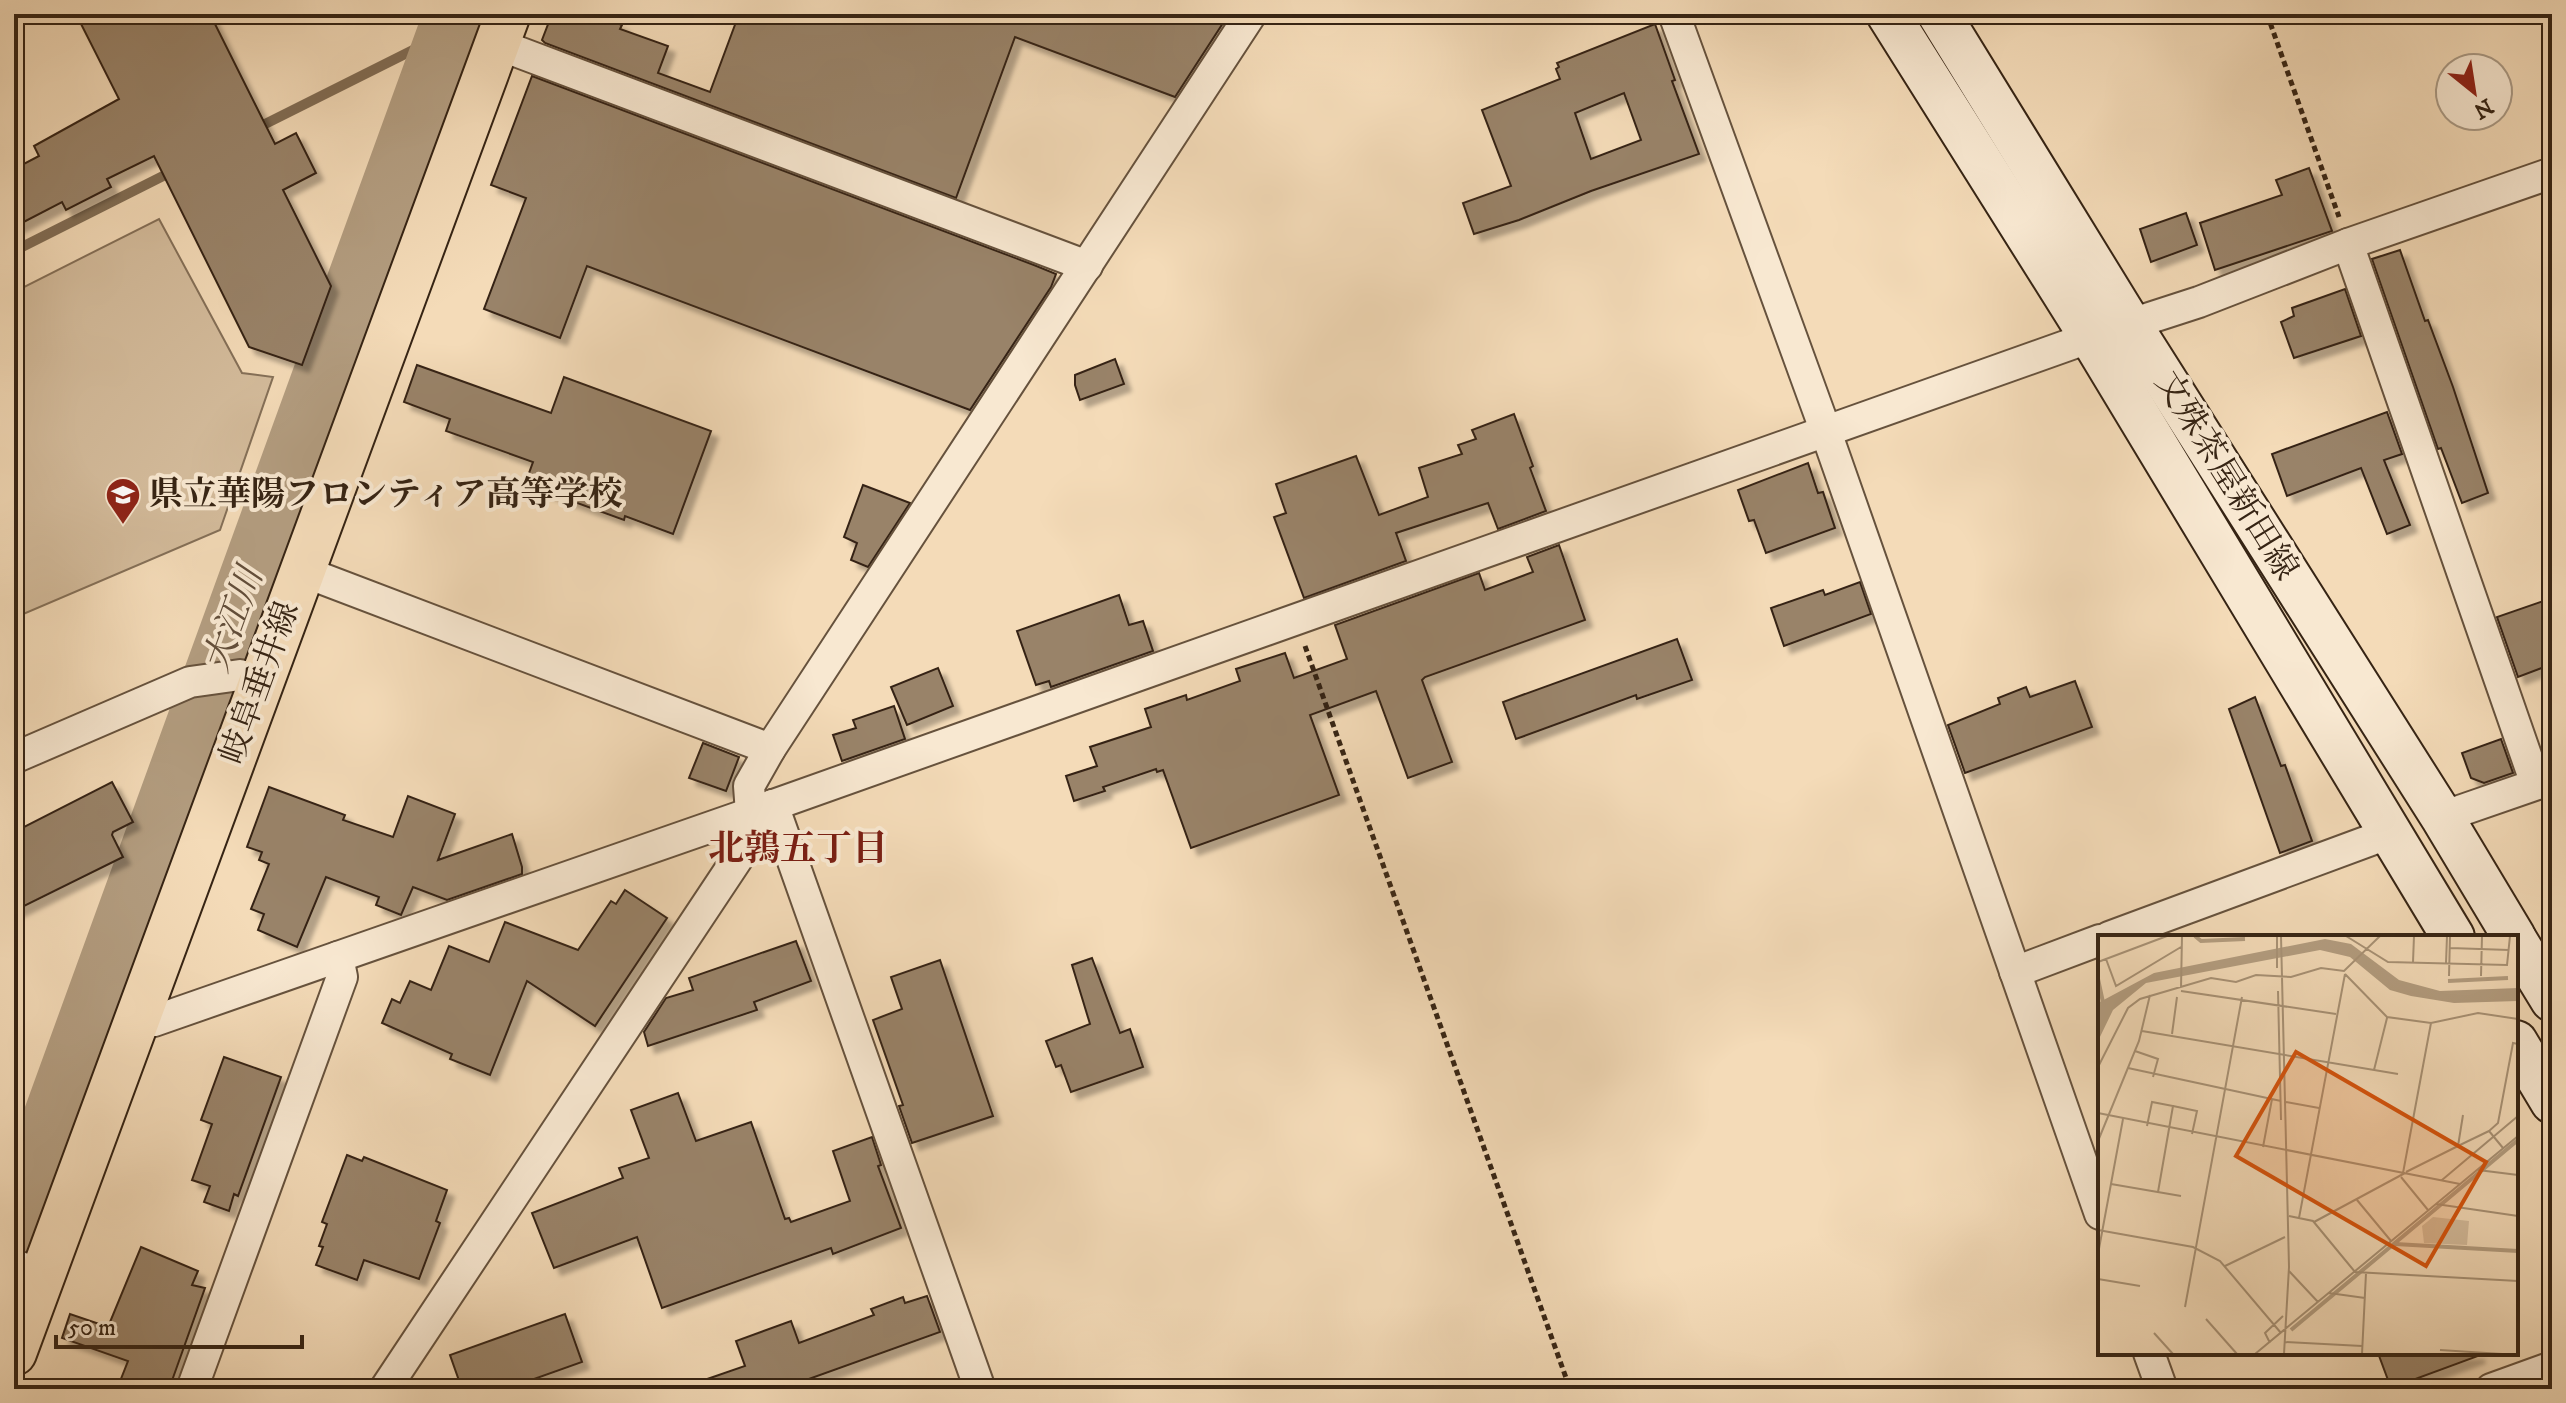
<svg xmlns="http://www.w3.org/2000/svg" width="2566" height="1403" viewBox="0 0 2566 1403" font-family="'IM FELL DW Pica','Noto Serif JP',serif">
<defs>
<filter id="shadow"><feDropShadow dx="7" dy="7" stdDeviation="2" flood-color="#0004"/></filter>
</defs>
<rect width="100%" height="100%" fill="#f4dbb8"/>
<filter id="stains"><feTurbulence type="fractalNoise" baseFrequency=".0025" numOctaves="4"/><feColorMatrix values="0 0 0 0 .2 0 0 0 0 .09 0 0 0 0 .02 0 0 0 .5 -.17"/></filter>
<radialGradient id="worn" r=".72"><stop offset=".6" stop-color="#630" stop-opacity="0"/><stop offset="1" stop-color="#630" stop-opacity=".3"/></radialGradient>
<!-- green -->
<polygon fill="#d4bc9c" stroke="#857058" stroke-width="2" points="159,219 242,373 273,377 220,530 14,618 14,292"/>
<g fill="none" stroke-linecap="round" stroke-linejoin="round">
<!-- stream -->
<g stroke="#816d55" stroke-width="10">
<polyline points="255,129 447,33"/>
<polyline points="14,251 173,171"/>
</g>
<!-- river -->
<polyline stroke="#b39d80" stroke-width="60" points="14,1225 454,14"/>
</g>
<!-- building -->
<g fill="#998369" stroke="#362414" stroke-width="2" fill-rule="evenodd" filter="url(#shadow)">
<polygon points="76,14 210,14 275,144 296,133 316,173 283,190 331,286 302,365 249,347 154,156 107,179 111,187 66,210 62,202 14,227 14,169 39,156 34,146 119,99"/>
<polygon points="552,14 594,14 622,25 620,29 668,46 658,73 710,92 739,14 1208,14 1225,20 1175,97 1015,37 956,198 545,43 542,40"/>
<path d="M1655,24L1675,80L1672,81L1699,154L1591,191L1519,220L1474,234L1463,203L1511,186L1482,110L1560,79L1556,69L1559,67L1557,63ZM1624,93L1641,140L1591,159L1575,113Z"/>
<polygon points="532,76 1034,265 1056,274 1051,287 970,410 587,266 560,338 484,309 526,198 491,185"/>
<polygon points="2309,168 2332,231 2215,270 2200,223 2282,195 2276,180"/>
<polygon points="2186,213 2197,245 2151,262 2140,229"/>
<polygon points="2400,250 2425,321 2428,320 2453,387 2488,493 2462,503 2441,448 2438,449 2372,259"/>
<polygon points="2345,289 2361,336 2294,358 2281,322 2294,316 2292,308"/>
<polygon points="1115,359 1124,384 1080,400 1075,385 1075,375"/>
<polygon points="417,365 551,413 564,377 711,431 673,534 625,516 624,520 525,484 533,462 446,431 450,419 404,402"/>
<polygon points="2387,412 2402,454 2384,460 2410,525 2387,534 2361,468 2287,496 2272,454"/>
<polygon points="1514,414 1533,466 1530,468 1546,511 1498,529 1488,503 1396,533 1406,561 1304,598 1274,517 1286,513 1276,484 1356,456 1379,515 1428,497 1419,468 1462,454 1458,445 1476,439 1472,430"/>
<polygon points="1808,463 1818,493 1823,492 1835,528 1766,553 1754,520 1749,521 1738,490"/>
<polygon points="863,485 910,503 868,567 851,560 857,543 844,537"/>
<polygon points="1559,545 1585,620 1425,677 1422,680 1452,762 1408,778 1376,691 1310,715 1339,795 1191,848 1163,770 1157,772 1156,769 1103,787 1105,791 1074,801 1066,776 1097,766 1090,747 1151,727 1145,709 1186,695 1187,700 1240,681 1236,669 1285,653 1294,678 1347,659 1335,625 1479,573 1485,590 1533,572 1527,557"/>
<polygon points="1860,582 1871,614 1784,646 1771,608 1823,590 1825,595"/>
<polygon points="1119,595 1129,625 1143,621 1153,651 1051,687 1049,681 1036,685 1017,631"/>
<polygon points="2552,598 2552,664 2518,677 2497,617"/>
<polygon points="1677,639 1692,680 1637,699 1636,695 1516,739 1503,702"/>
<polygon points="938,668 953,706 907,725 891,687"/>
<polygon points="2075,681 2092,727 1965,773 1948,725 2000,704 1998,698 2026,687 2030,697"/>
<polygon points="2255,697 2281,766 2285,765 2312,841 2280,853 2229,709"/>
<polygon points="894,706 905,739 842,761 833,735 856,728 853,720"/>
<polygon points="2501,739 2513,773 2484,783 2471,778 2462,753"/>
<polygon points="703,743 739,757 726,791 689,778"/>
<polygon points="112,782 133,822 113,832 112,835 123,857 14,911 14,832"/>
<polygon points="269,787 345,815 343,820 393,837 408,796 455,814 438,860 512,834 522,867 522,874 447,900 413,887 401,915 376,905 379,897 326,877 297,947 258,930 264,914 251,909 269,864 259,860 262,852 247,847"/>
<polygon points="625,890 667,918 595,1026 527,981 490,1075 450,1059 452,1054 382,1023 392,999 400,1003 410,981 431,990 449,946 489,962 505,922 578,950 611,901 616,904"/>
<polygon points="796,941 811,981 754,1002 757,1010 648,1046 644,1032 666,998 693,990 689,978"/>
<polygon points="1092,958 1120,1033 1130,1029 1143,1067 1071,1092 1061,1065 1056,1067 1046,1041 1090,1024 1072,965"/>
<polygon points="940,960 993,1116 912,1143 899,1106 903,1105 873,1020 902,1009 891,977"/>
<polygon points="224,1057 281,1077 238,1196 234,1194 229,1211 204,1202 210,1186 192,1180 212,1124 201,1120"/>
<polygon points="678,1093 696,1141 751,1122 785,1219 789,1218 791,1222 850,1201 833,1151 872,1137 881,1165 878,1166 901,1228 833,1254 831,1248 662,1308 637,1237 554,1268 532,1213 623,1178 619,1168 649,1158 631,1110"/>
<polygon points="347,1155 362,1161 364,1157 447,1190 436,1221 440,1223 419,1279 364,1260 357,1280 316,1265 323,1247 319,1246 327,1224 322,1222"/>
<polygon points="141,1247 198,1271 192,1285 205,1288 169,1389 117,1389 128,1361 62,1338 70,1314 108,1327"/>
<polygon points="927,1296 940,1332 781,1389 691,1389 690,1385 745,1366 736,1341 791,1321 799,1343 874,1315 871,1309 903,1297 905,1303"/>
<polygon points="565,1314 582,1362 506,1389 462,1389 450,1355"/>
<polygon points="2378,1353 2477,1353 2478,1356 2391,1388"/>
</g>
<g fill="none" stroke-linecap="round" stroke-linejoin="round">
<defs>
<g id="minor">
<polyline points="1674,14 1826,432 2100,1214"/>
<polyline points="497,44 1087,266"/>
<polyline points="2348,244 2536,784"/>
<polyline points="302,571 770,749"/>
<polyline points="14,758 190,682 240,675 261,680"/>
<polyline points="773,805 980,1389"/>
<polyline points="751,813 749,786 770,749 1251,14"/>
<polyline points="2442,817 2552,779"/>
<polyline points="2109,937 2390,833"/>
<polyline points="2015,972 2100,940"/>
<polyline points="135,1020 154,1021 751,813 2091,337 2199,302 2348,244 2552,173"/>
<polyline points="14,1265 43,1275"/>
<polyline points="2149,1353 2162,1389"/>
<polyline points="192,1389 342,977 338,957"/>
<polyline points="385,1389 773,805"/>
<polyline points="2491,1389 2552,1367"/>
</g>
<g id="secondary">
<polyline points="1888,14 2091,337 2453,937"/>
<polyline points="1939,14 2129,323 2442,817 2514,937"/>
<polyline points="2516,941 2552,1000"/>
<polyline points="2516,1042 2552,1102"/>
</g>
<polyline id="primary" points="14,1353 508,14"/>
</defs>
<!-- minor casing -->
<use href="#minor" stroke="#66523d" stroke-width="34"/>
<!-- secondary casing -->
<use href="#secondary" stroke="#362414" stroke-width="46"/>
<!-- primary casing -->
<use href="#primary" stroke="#362414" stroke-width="48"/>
<!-- path -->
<g stroke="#362414" stroke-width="5" stroke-dasharray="6 4" stroke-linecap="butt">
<polyline points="2267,14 2339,217"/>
<polyline points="1305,646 1570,1389"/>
</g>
<!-- minor -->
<use href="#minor" stroke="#f8e8d1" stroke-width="30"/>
<!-- secondary -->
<use href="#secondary" stroke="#f8e8d1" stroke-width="42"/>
<!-- primary -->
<use href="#primary" stroke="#f4dbb8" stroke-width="44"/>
</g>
<!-- icons -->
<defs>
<symbol id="school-pin" viewBox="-11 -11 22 30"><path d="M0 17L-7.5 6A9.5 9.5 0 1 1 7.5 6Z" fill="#8f2418" stroke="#f8e8d1"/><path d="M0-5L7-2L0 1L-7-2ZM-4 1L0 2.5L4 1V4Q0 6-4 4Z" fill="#fff"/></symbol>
</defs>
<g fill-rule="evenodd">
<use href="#school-pin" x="103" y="475" width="40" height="54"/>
</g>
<g text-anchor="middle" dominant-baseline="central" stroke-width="8" stroke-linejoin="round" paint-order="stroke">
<!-- street labels -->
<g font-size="34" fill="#362414" stroke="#f8e8d1">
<text transform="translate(2226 476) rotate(58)">文殊茶屋新田線</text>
<text transform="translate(260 683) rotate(-70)">岐阜垂井線</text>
</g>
<!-- poi labels -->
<g font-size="34" font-weight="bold" fill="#362414" stroke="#f8e8d1" text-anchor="start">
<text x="149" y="495">県立華陽フロンティア高等学校</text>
</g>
<!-- water labels -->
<g font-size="36" font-style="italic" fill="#624e3a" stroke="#f8e8d1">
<text transform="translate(234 620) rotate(-70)">大江川</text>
</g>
<!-- neighbourhood labels -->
<g font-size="36" font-weight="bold" fill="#7a1f14" stroke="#f8e8d1">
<text x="798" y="849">北鶉五丁目</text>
</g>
</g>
<!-- overview -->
<g transform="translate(2098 935)">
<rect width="420" height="420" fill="#f4dbb8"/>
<path d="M335,282L371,286L369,310L326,308L324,291Z" fill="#d4bc9c"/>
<path d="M227,4L253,9L301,45L342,56L420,53V66L356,68L313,61L292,55L252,22L222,15L48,48L15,75L0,106V68L56,38Z" fill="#b39d80"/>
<path fill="none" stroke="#b39d80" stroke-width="4" d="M97,1L103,6L147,4M0,44L6,72M350,46L410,43M297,309L420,316M193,395L420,205"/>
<path fill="none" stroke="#a89276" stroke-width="2" d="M179,1V33M183,1L191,332L186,419M248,1L290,27L409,30L412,1M352,13L411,15M8,24L18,51L83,12M0,27L69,1M315,27L316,1M348,28L349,1M247,39L289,82L333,88L380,78L420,84M351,41L352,1M383,41L384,1M83,53L84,1M83,56L238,79M180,56L183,185M44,96L300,139M74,99L79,62M37,116L60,124L55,142M0,132L30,73L42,64L113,43L138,47L158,40L193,42L223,33L246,36L282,1M30,133L183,166M276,135L289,83M188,167L221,173M75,171L99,176L94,199M0,178L362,249M365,180L360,211L391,196M49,191L54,167L75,171L60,257M0,206L41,106L52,60M165,212L174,164M405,213L391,196L400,188L415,108L420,109M380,235L420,240M308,237L360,211M305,238L333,88M303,242L330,275M344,245L420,181M13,249L83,261M259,265L293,306M338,269L420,281M191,281L215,286L257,337L420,346M201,283L247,39M216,287L307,238M0,295L95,312L122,326L183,398M0,319L25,184M127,331L187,302M191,336L220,367M0,344L42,351M231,358L267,363M87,372L144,62M108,384L139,419M56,398L75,419M187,407L264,411M172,408L167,398L185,381M342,415L404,419M157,419L420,201M264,419L268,338"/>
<path fill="#d6540d" fill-opacity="0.15" stroke="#d6540d" stroke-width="4" d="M198,117L388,227L328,331L138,221Z"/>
<rect width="420" height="420" fill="none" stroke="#362414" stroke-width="4"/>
</g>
<!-- margin -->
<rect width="2566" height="1403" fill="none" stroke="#f4dbb8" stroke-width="48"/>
<rect x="16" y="16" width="2534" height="1371" fill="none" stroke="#362414" stroke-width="4"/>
<rect x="24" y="24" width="2518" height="1355" fill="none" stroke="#362414" stroke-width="2"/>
<!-- north arrow -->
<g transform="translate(2474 92) rotate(150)"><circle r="38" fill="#f8e8d1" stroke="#aa9a85" stroke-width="2"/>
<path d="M0-6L14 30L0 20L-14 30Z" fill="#8f2418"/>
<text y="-12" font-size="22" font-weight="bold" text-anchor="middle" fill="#362414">N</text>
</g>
<!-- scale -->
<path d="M56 1335v12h246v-12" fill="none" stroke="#362414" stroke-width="4"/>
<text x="68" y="1335" font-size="24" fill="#362414" stroke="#f8e8d1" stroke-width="6" paint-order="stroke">50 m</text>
<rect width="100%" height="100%" filter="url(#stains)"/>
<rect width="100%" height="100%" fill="url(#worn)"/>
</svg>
